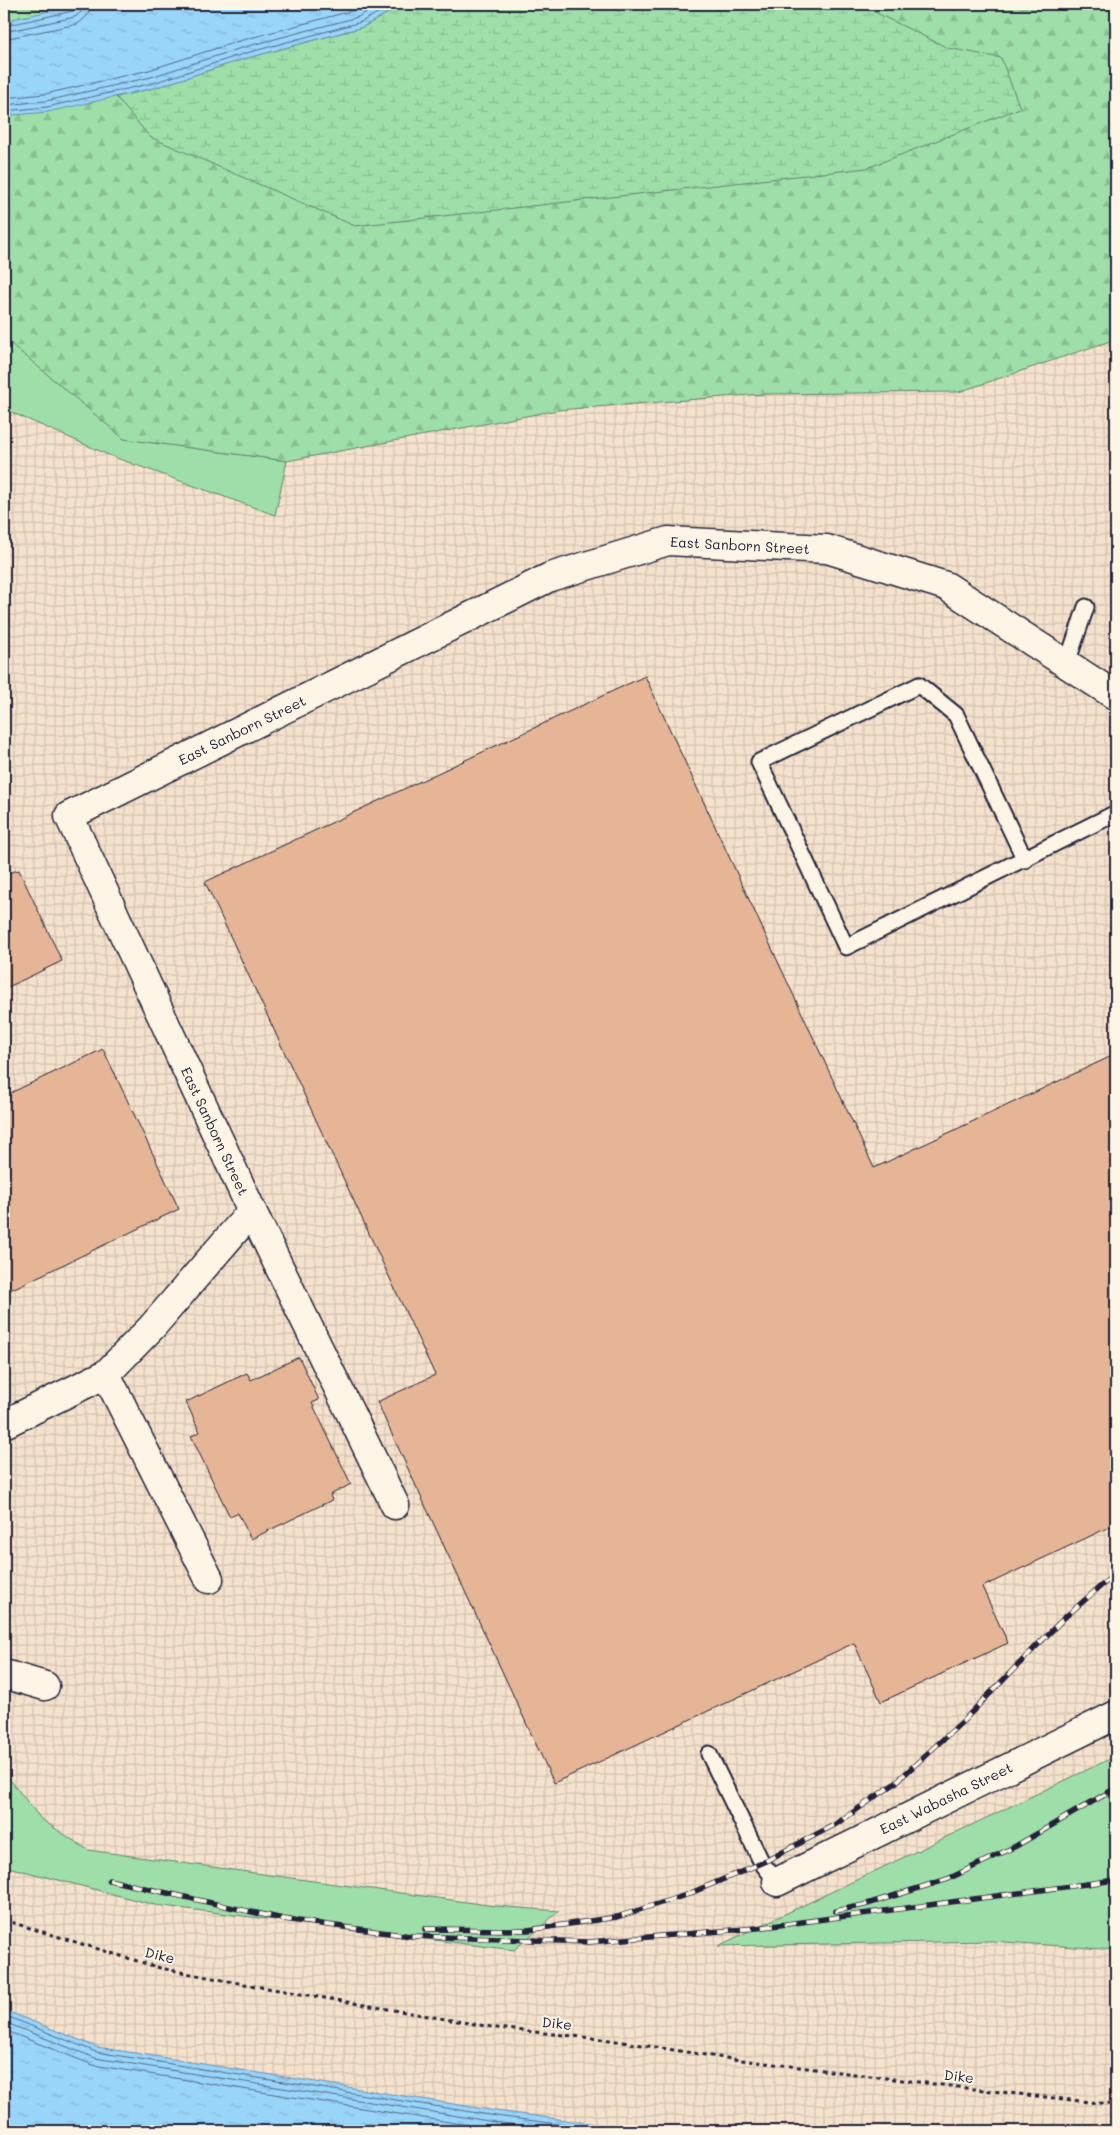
<svg xmlns="http://www.w3.org/2000/svg" width="1120" height="2135" viewBox="0 0 1120 2135" font-family="Mali,sans-serif">
<defs>
<pattern id="industrial-grid" width="8" height="8" patternUnits="userSpaceOnUse" patternTransform="scale(1.25)"><rect width="8" height="8" fill="#f5e2cd"/><path d="M0 4h8M4 0v8" fill="none" stroke="#d2c2b1"/></pattern>
<pattern id="forest-firs" width="22" height="20" patternUnits="userSpaceOnUse" patternTransform="scale(1.25)"><rect width="22" height="20" fill="#9edfa9"/><path d="M5 1l3.5 6h-7zM16 11l3.5 6h-7z" fill="#88bf92"/></pattern>
<pattern id="wetland-marsh" width="20" height="14" patternUnits="userSpaceOnUse" patternTransform="scale(1.25)"><rect width="20" height="14" fill="#9edfa9"/><path d="M1 5h8M5 5V1M11 12h8M15 12V8" fill="none" stroke="#88bf92"/></pattern>
<pattern id="water-ripples" width="26" height="14" patternUnits="userSpaceOnUse" patternTransform="scale(1.25)"><rect width="26" height="14" fill="#99d4f9"/><path d="M2 4q2-2 4 0t4 0M15 11q2-2 4 0t4 0" fill="none" stroke="#84b6d6"/></pattern>
</defs>
<rect width="100%" height="100%" fill="#fcf5e5"/>
<filter id="ink" filterUnits="userSpaceOnUse"><feTurbulence type="fractalNoise" baseFrequency=".02" numOctaves="2"/><feDisplacementMap in="SourceGraphic" scale="10" xChannelSelector="R" yChannelSelector="G"/><feConvolveMatrix kernelMatrix="1 2 1 2 8 2 1 2 1" color-interpolation-filters="sRGB"/></filter>
<g filter="url(#ink)">
<!-- industrial -->
<polygon fill="url(#industrial-grid)" points="4,4 1116,4 1116,2131 650,2131 497,2111 97,2047 4,2010"/>
<!-- grass -->
<g fill="#9edfa9" stroke="#608072">
<polygon points="4,334 135,440 287,461 275,515 111,456 4,409"/>
<polygon points="1116,1756 1116,1950 991,1941 718,1946"/>
<polygon points="4,1772 41,1819 88,1850 495,1906 559,1911 514,1950 155,1905 4,1866"/>
</g>
<!-- forest -->
<polygon fill="url(#forest-firs)" stroke="#608072" points="4,4 1116,4 1116,339 959,392 763,394 558,410 287,461 124,439 4,338"/>
<!-- wetland -->
<polygon fill="url(#wetland-marsh)" stroke="#608072" points="404,4 858,4 948,48 1001,58 1020,108 867,168 355,226 150,137 116,97 154,88 244,59 363,27"/>
<!-- water -->
<g fill="url(#water-ripples)" stroke="#698dad">
<polygon points="82,4 404,4 363,27 244,59 154,88 48,112 4,116 4,21"/>
<polygon points="4,2010 97,2047 497,2111 650,2131 4,2131"/>
</g>
<g fill="none" stroke-linecap="round" stroke-linejoin="round">
<!-- shore -->
<g stroke="#526987" stroke-width="1">
<polyline points="4,26 73,11 76,8 77,4"/>
<polyline points="4,32 75,17 82,11 83,4"/>
<polyline points="4,39 78,24 88,15 91,4"/>
<polyline points="4,98 45,94 149,70 239,41 355,10 366,4"/>
<polyline points="4,105 46,101 151,77 241,48 358,17 381,4"/>
<polyline points="4,111 47,107 153,83 243,54 361,22 394,4"/>
<polyline points="4,2015 96,2052 496,2116 611,2131"/>
<polyline points="4,2022 95,2058 495,2122 563,2131"/>
<polyline points="4,2030 93,2065 505,2131"/>
</g>
</g>
<!-- building -->
<g fill="#e5b596" stroke="#22223b">
<polygon points="645,676 874,1168 1116,1054 1116,1524 982,1587 1008,1643 881,1702 854,1643 554,1783 377,1402 435,1375 205,882"/>
<polygon points="19,870 62,961 4,989 4,874"/>
<polygon points="103,1049 179,1209 4,1293 4,1096"/>
<polygon points="299,1357 319,1400 312,1403 351,1484 330,1495 332,1500 251,1539 238,1513 230,1517 191,1436 200,1432 186,1402 247,1373 251,1380"/>
</g>
<g fill="none" stroke-linecap="round" stroke-linejoin="round">
<defs>
<g id="service">
<polyline points="1067,663 1086,607"/>
<polyline points="1025,860 956,715 919,685 759,762 846,947 1116,813"/>
<polyline points="709,1754 762,1863 777,1882"/>
</g>
<g id="minor">
<polyline points="106,1374 209,1579"/>
<polyline points="4,1424 106,1374 152,1327 252,1211"/>
<polyline points="395,1505 252,1211 69,816 550,577 668,541 827,549 946,586 1116,696"/>
<polyline points="4,1674 45,1686"/>
<polyline points="777,1882 1116,1715"/>
</g>
</defs>
<!-- service casing -->
<use href="#service" stroke="#22223b" stroke-width="19"/>
<!-- minor casing -->
<use href="#minor" stroke="#22223b" stroke-width="31"/>
<!-- path -->
<polyline stroke="#22223b" stroke-width="3" stroke-dasharray="4 4" stroke-linecap="butt" points="4,1920 160,1968 244,1984 497,2028 610,2040 718,2057 974,2089 1116,2105"/>
<!-- service -->
<use href="#service" stroke="#fcf5e5" stroke-width="15"/>
<!-- minor -->
<use href="#minor" stroke="#fcf5e5" stroke-width="28"/>
<defs>
<g id="rail">
<polyline points="109,1880 283,1919 411,1936 589,1942 757,1928 1116,1880"/>
<polyline points="835,1911 864,1905 948,1879 1016,1846 1116,1788"/>
<polyline points="425,1929 528,1930 617,1917 686,1895 762,1863 836,1824 894,1784 963,1721 1064,1618 1116,1573"/>
</g>
</defs>
<!-- rail casing -->
<use href="#rail" stroke="#22223b" stroke-width="5.5"/>
<!-- rail -->
<use href="#rail" stroke="#fcf5e5" stroke-width="4" stroke-dasharray="11" stroke-linecap="butt"/>
</g>
</g>
<g text-anchor="middle" dominant-baseline="central" stroke-width="4" stroke-linejoin="round" paint-order="stroke">
<!-- street labels -->
<g font-size="14" fill="#22223b" stroke="#fcf5e5">
<text transform="translate(740 545) rotate(3)">East Sanborn Street</text>
<text transform="translate(242 730) rotate(-26)">East Sanborn Street</text>
<text transform="translate(215 1131) rotate(65)">East Sanborn Street</text>
<text transform="translate(946 1798) rotate(-26)">East Wabasha Street</text>
<text transform="translate(160 1955) rotate(14)">Dike</text>
<text transform="translate(557 2023) rotate(6)">Dike</text>
<text transform="translate(959 2076) rotate(7)">Dike</text>
</g>
</g>
<!-- margin -->
<rect width="1120" height="2135" fill="none" stroke="#fcf5e5" stroke-width="20"/>
<rect x="10" y="10" width="1100" height="2115" fill="none" stroke="#22223b" stroke-width="2" filter="url(#ink)"/>
</svg>
